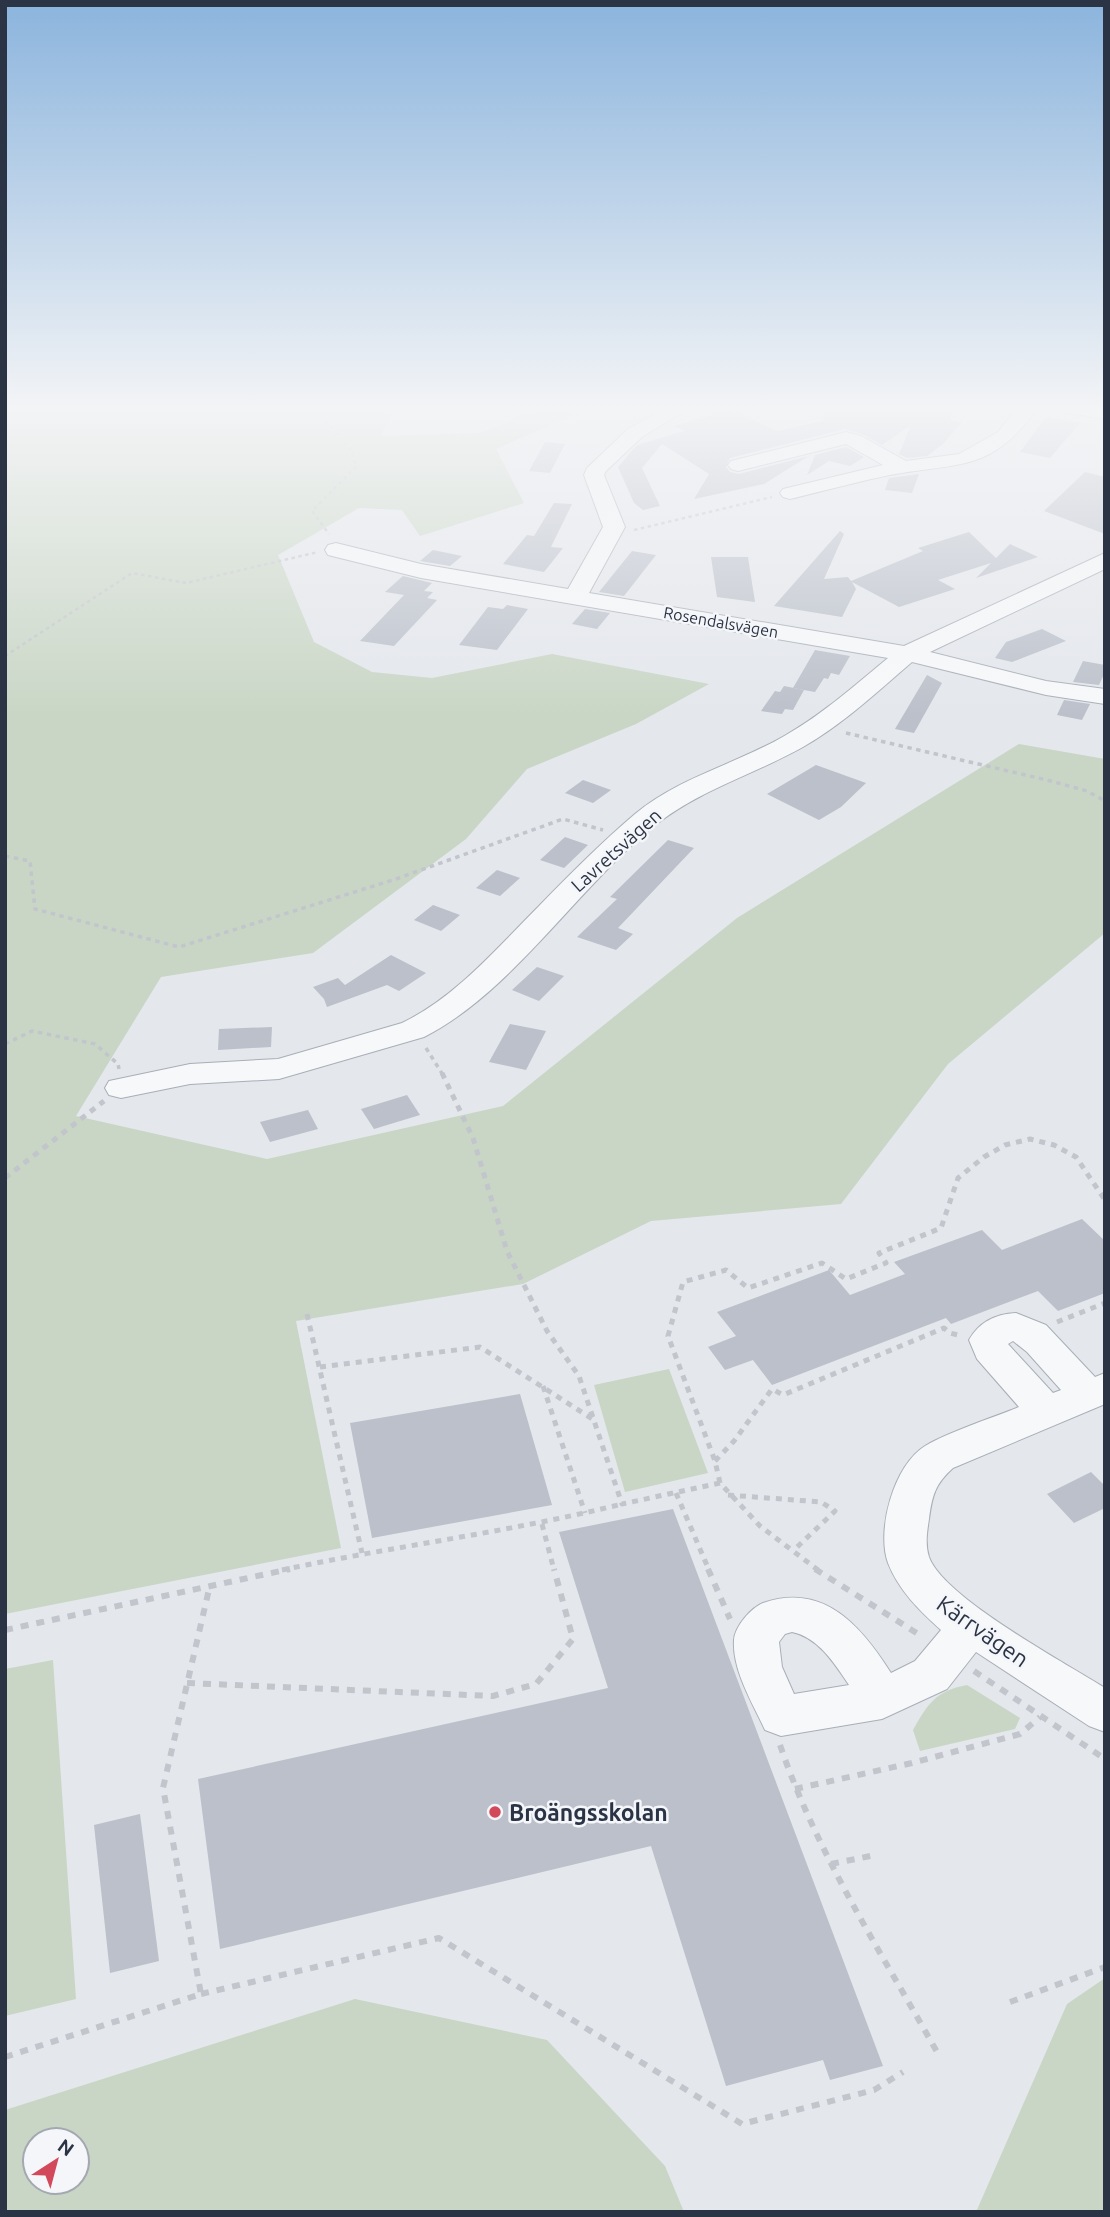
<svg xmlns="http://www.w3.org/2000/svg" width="1110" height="2217" viewBox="0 0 1110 2217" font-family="Ubuntu,sans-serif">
<rect width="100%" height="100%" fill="#e4e7ec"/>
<!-- green -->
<g fill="#c9d6c5" fill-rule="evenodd">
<polygon points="5,406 395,406 381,436 478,433 547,406 595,406 496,449 524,503 420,536 402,510 359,508 278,555 314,642 372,672 432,678 552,654 709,684 636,724 527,769 466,839 313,953 161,977 76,1116 267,1159 503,1106 737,918 1019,744 1105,759 1105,933 948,1064 841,1204 651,1221 523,1284 296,1321 341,1548 5,1614"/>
<polygon points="669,1369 708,1473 625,1492 594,1385"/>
<polygon points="53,1660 76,1999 5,2016 5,1669"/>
<path d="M967,1685L1020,1718L1015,1729L920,1751L913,1730C928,1703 936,1691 967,1685Z"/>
<polygon points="1105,1978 1105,2212 976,2212 1067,2004"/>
<path d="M355,1999L547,2040L665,2166L684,2212H5V2110ZM77,2140V2182H35V2140Z"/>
</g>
<!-- building -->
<g fill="#bbc0ca">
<polygon points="824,406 955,406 950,420 962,422 943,444 927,456 907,458 899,454 911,425 882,445 862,434 845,429 730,458 726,467 730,472 739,474 809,456 764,484 694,499 709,474 662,444 642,468 660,506 643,510 634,503 618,467 637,445 685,431 674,426 730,409 777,431 823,421"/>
<polygon points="1046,417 1080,423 1050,458 1020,452"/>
<polygon points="545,442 565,444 550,473 529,471"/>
<polygon points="846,447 864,457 850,466 829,461 807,475 815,455"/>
<polygon points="1085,472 1105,477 1105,534 1044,511"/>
<polygon points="919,474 912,493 885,490 889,478"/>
<polygon points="554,503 572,504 551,547 563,548 544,572 503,564 527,535 534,536"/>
<polygon points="840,531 844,534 824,579 848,577 851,581 923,551 918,548 969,532 996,558 1010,544 1038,557 976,578 991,563 938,580 955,589 899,607 852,582 856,589 842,617 774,606"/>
<polygon points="433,550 462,556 450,566 420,561"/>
<polygon points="632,551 656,555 624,596 599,592"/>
<polygon points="711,557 748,557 755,602 717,597"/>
<polygon points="403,576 432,583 424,591 433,592 427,598 437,600 394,646 360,641 404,595 385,592"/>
<polygon points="507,605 528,609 497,650 459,645 488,607 503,609"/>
<polygon points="585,609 610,613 597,629 572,624"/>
<polygon points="1042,629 1066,641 1012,662 995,658 1006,642"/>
<polygon points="815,650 850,656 839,675 831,673 828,679 824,678 815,692 793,688"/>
<polygon points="1083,661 1105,665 1105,672 1099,685 1073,682"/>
<polygon points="927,675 942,683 914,733 895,729"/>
<polygon points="784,686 804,690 793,710 785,709 782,714 761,711 775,691 780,692"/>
<polygon points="1064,700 1090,704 1082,720 1057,715"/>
<polygon points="816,765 866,783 841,807 819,820 767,794"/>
<polygon points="583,780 611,790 593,803 565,793"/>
<polygon points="565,837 588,845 564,868 540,860"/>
<polygon points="668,840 694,848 618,928 633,934 616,950 577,937 617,899 610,897"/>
<polygon points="497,870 520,878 500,896 476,888"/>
<polygon points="433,905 460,915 441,931 414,920"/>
<polygon points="391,955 426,973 399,991 387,985 327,1007 324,999 313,987 338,978 345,985"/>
<polygon points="537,967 564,976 539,1001 512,990"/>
<polygon points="510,1024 546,1031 526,1070 489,1062"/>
<polygon points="272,1027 271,1047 218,1050 219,1029"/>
<polygon points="407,1095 420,1115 374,1129 361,1109"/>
<polygon points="308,1110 318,1129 270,1142 260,1122"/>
<polygon points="1082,1219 1105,1241 1105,1293 1058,1311 1038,1291 951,1324 946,1318 772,1385 753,1360 725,1370 708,1347 736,1336 717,1312 829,1270 850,1295 905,1274 894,1262 982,1230 1002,1250"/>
<polygon points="520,1394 552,1505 372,1538 350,1423"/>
<polygon points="1091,1472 1105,1486 1105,1508 1074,1523 1047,1494"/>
<polygon points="673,1509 883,2066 830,2080 823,2060 726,2086 651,1846 220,1949 198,1779 608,1688 559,1532"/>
<polygon points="140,1814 159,1961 110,1973 94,1825"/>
</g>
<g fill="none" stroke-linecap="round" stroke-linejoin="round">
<defs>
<g id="minor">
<path d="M669,406H692L642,437L606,471L604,475L625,527L589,593L904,646L1105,553V569L930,652L1046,681L1105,689V704L1046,695L912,662C877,692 843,724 803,747C755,774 702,789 658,823C579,885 513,992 424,1037L279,1079L190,1084L121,1098L109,1095L105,1088L109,1081L190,1064L278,1059L402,1023C456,997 497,948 539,906C569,875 602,842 635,814C679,777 737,764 786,735C823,714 855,685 888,658L421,578L328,555L325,550L328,545L336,543L421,564L568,589L603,527L584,475L587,468L628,429Z"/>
<path d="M1019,406H1039C992,473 960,462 890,475C856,482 823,491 790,499L783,497L780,493L783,489L883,465L846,444L738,471L731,469L728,465L731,461L846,432L861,436L906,461L959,454L998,432Z"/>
<polygon points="1053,406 1105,407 1105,419 1063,412"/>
<path d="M1016,1313L1046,1325L1095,1377L1105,1373V1404L953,1468C935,1484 932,1496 929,1519C927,1532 925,1544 929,1557C943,1597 1065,1663 1105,1688V1732L1089,1726L976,1652L947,1689L882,1719L781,1736L765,1730C753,1704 732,1670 734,1640C735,1626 751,1608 763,1603C824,1582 861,1626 891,1673L915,1661L941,1630C920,1611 899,1591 888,1563C876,1530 894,1465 925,1446C948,1432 992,1418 1019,1407L977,1359L969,1340C979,1322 996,1314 1016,1313ZM1013,1341L1027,1352L1061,1390L1053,1393L1008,1344ZM792,1632C818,1637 835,1664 849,1685L794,1694L782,1667L779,1642L785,1634Z"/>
</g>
</defs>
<!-- minor casing -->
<use href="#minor" stroke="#a9aeb7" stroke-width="2"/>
<!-- path-far3 -->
<g stroke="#c2c5cb" stroke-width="2.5" stroke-dasharray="3.5 3.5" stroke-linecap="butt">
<polyline points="325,406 318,411 352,452 356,467 312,511 329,534"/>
<polyline points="634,530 772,497"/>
<polyline points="5,656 132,573 186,583 318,552"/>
</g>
<!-- path-far2 -->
<g stroke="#c2c5cb" stroke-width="3.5" stroke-dasharray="4.5 4.5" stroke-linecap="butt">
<polyline points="846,733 1051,781 1087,791 1105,801"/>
<polyline points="5,856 30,861 35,909 179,947 396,879 563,819 603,830"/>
<polyline points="5,1044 32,1031 95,1044 118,1064 119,1069"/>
<polyline points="426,1048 443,1075"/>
</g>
<!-- path-far1 -->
<g stroke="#c2c5cb" stroke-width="5" stroke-dasharray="6 6" stroke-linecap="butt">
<polyline points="442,1073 473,1138 507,1251 547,1331 579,1376 622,1504 720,1483 760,1526 818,1570"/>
<polyline points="5,1178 104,1101"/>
<polyline points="307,1314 362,1553"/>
<polyline points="1057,1322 1105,1303"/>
<polyline points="320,1367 480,1347 594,1420"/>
<polyline points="543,1386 585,1513"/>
<polyline points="715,1461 734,1441 772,1389 783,1395 944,1328 950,1333 962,1336"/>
<polyline points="720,1483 715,1461 668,1336 683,1282 726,1270 748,1288 822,1263 846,1279 886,1263 879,1253 941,1228 958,1178 984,1157 1005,1145 1030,1139 1054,1145 1076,1157 1105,1200"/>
<polyline points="676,1493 709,1570"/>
<polyline points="728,1495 821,1502 835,1511 793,1551"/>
<polyline points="542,1524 554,1570"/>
<path d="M282,1570C395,1546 510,1532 622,1504"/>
</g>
<!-- path -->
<g stroke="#c2c5cb" stroke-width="6" stroke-dasharray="8 8" stroke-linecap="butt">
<polyline points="708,1569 730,1619"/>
<polyline points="815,1569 923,1637"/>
<polyline points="5,1630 290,1569"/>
<polyline points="974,1671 1105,1759"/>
<polyline points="187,1683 493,1696 536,1684 573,1639 554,1569"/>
<path d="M780,1745C817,1854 881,1952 937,2052"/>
<polyline points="795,1789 912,1763 1020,1734 1040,1717"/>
<polyline points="831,1864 875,1855"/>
<polyline points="201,1994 439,1938 742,2124 874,2090 903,2072"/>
<polyline points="1010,2002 1105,1967"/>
<polyline points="5,2057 201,1994 163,1788 210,1585"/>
</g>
<!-- minor -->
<use href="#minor" fill="#f7f8fa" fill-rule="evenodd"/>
</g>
<!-- sky -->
<linearGradient id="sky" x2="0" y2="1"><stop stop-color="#8bb4dd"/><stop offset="0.57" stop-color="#f3f4f6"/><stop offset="1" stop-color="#f3f4f6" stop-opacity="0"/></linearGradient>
<rect width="1110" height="716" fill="url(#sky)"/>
<!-- markers -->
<circle fill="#d1495b" stroke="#f4f6f9" stroke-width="2.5" cx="495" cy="1812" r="7"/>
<g text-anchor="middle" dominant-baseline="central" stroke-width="5" stroke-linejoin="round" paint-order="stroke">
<!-- far-street labels -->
<g font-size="16" fill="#2b3445" stroke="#f4f6f9">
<text transform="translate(721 622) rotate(10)">Rosendalsvägen</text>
</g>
<!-- street labels -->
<g font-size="19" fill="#2b3445" stroke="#f4f6f9">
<text transform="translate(616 850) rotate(-42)">Lavretsvägen</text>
</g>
<!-- near-street labels -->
<g font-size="23" fill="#2b3445" stroke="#f4f6f9">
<text transform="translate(983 1631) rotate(35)">Kärrvägen</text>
</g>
<!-- near-poi labels -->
<g font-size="23" font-weight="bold" fill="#2b3445" stroke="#f4f6f9" text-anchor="start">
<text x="509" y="1812">Broängsskolan</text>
</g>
</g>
<!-- border -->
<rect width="1110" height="2217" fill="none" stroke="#2b3445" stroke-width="14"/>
<!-- north arrow -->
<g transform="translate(56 2161) rotate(36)"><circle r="33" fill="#f4f6f9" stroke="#a4a8b1" stroke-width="2"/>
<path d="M0-5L12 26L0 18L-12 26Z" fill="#d1495b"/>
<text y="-10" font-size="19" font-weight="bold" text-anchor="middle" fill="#2b3445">N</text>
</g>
</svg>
